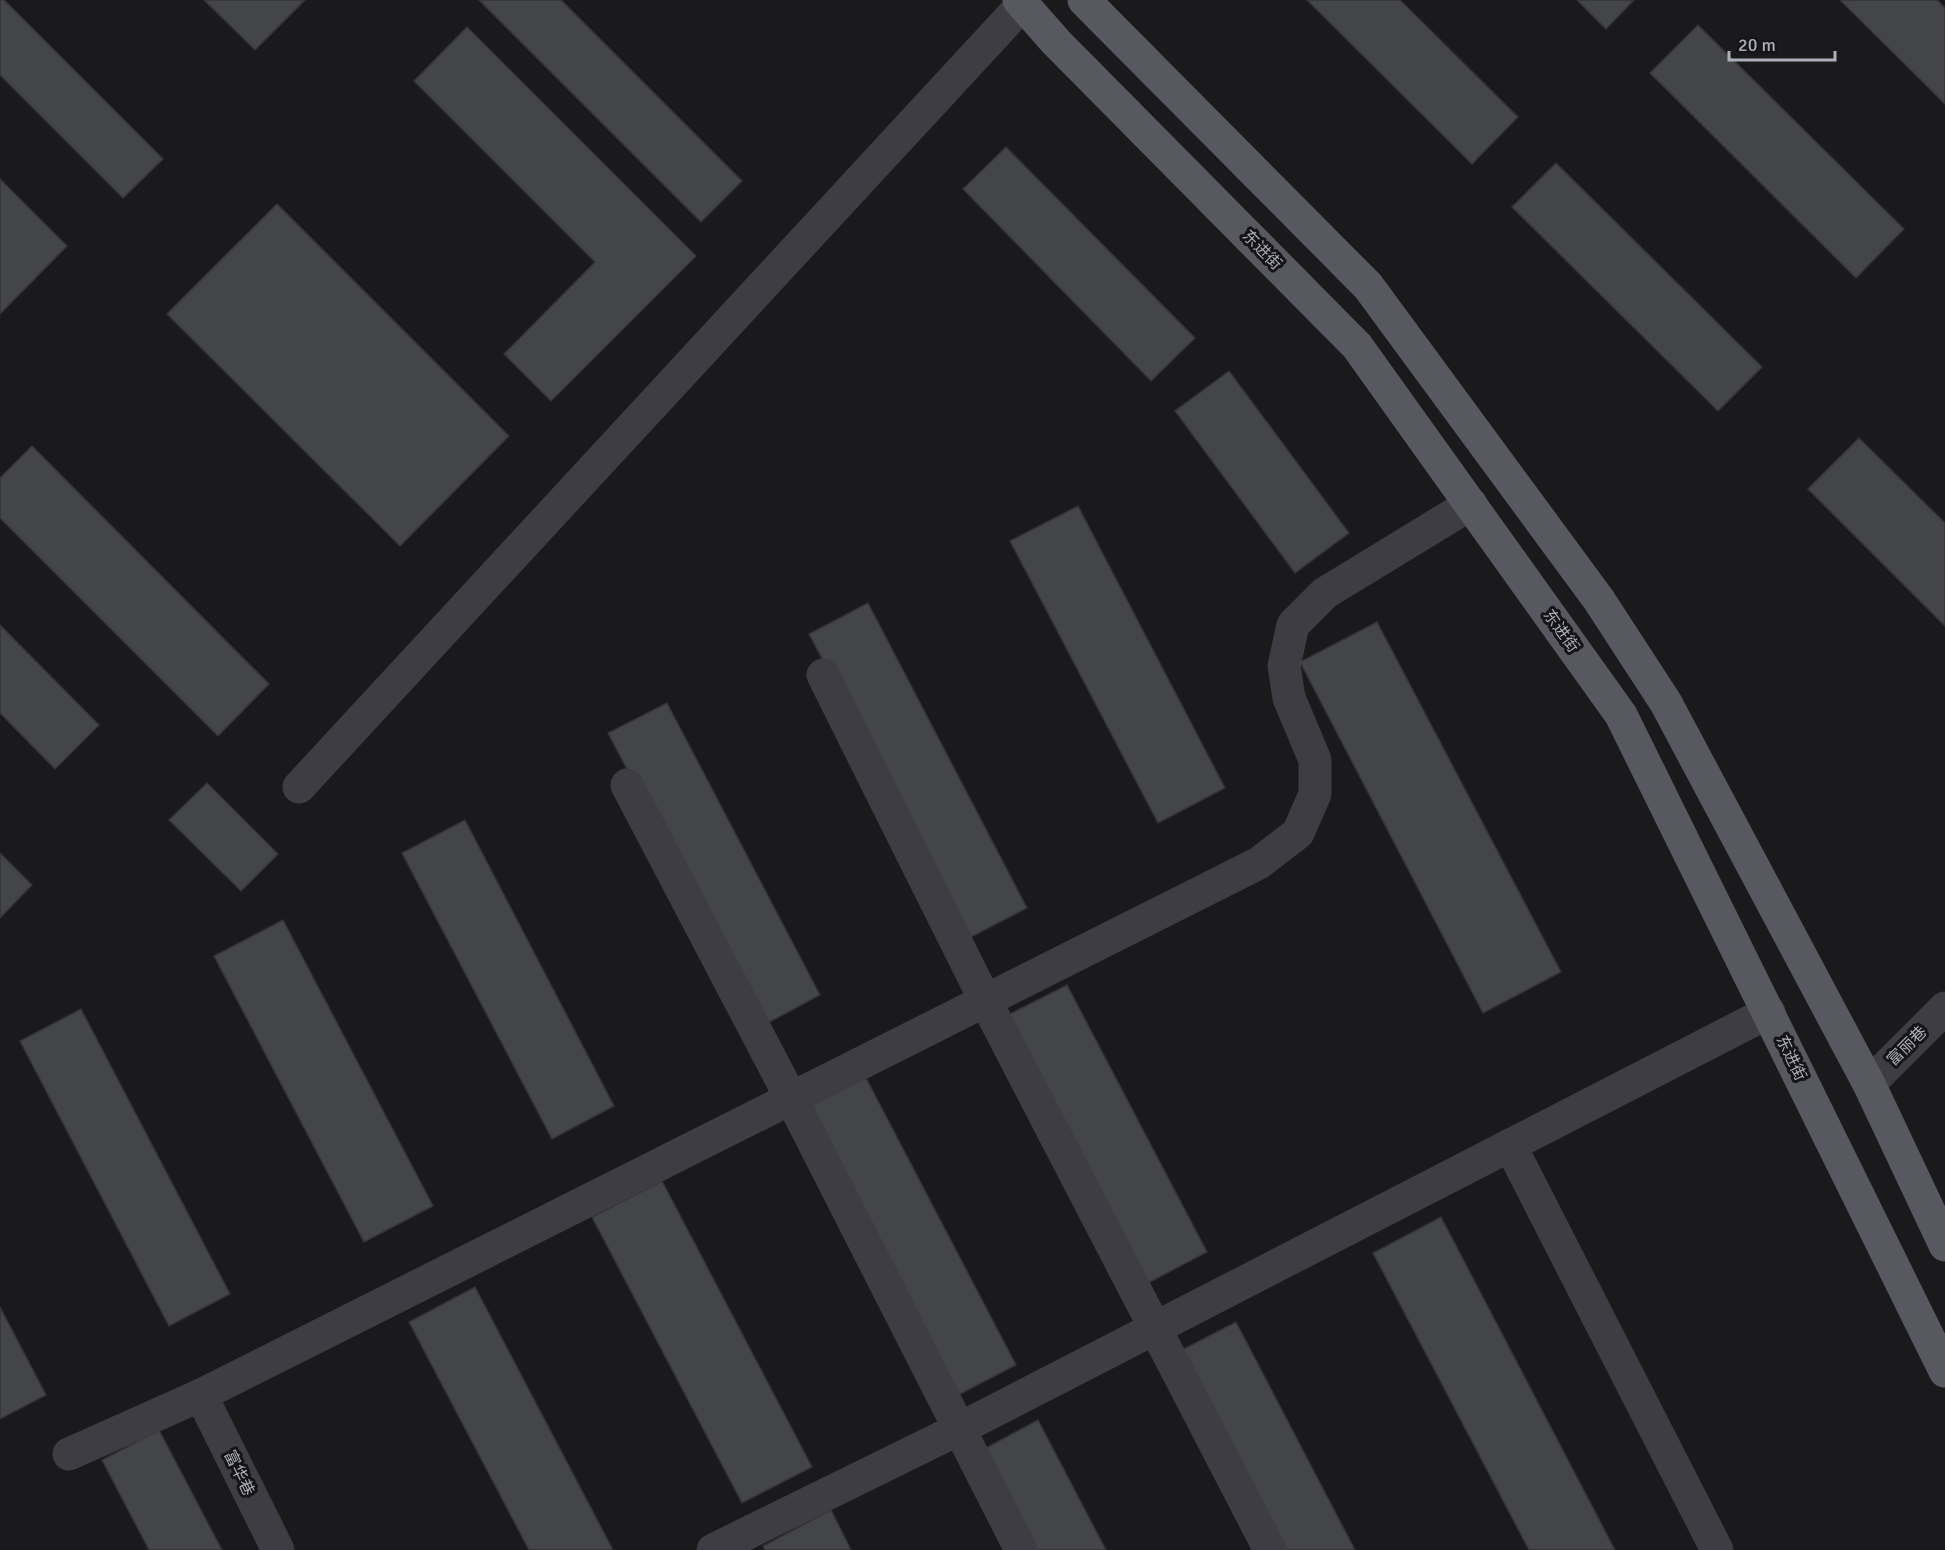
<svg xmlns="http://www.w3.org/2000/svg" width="1945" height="1550" viewBox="0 0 1945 1550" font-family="Signika,'Noto Sans SC',sans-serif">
<rect width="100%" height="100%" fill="#1a1a1c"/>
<!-- building -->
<g fill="#444549" stroke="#343438" stroke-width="1.5">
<polygon points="0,0 4,0 163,159 123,198 0,75"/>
<polygon points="204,0 305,0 255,50"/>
<polygon points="479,0 561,0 742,181 701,222"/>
<polygon points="1307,0 1400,0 1518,117 1472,164"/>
<polygon points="1577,0 1634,0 1606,29"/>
<polygon points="1840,0 1937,0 1945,8 1945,104"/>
<polygon points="1698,25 1904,229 1856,278 1650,73"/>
<polygon points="467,27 696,256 551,401 504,354 595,262 414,81"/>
<polygon points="1006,147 1195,338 1151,381 963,189"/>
<polygon points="1556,163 1762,367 1718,411 1512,207"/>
<polygon points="0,179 67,246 0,314"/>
<polygon points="277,204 509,436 400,546 167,314"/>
<polygon points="1229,371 1349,533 1295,573 1175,411"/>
<polygon points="1859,438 1945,523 1945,626 1808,489"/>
<polygon points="32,446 269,684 218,736 0,518 0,478"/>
<polygon points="1078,506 1225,788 1158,823 1010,541"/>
<polygon points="868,603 1027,908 969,938 809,634"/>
<polygon points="1377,622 1561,972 1483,1013 1300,662"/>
<polygon points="0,625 99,725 55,769 0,713"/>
<polygon points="667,703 820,995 762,1026 608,733"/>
<polygon points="207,783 278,854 241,891 169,820"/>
<polygon points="465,820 614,1106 552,1139 402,853"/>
<polygon points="0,853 32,885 0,918"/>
<polygon points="283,920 433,1206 364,1242 214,956"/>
<polygon points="1067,985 1207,1252 1148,1283 1008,1015"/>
<polygon points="81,1009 230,1294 169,1326 20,1041"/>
<polygon points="865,1076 1016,1365 958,1395 807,1106"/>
<polygon points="662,1181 812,1467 742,1503 592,1217"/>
<polygon points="1441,1217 1615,1550 1529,1550 1373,1253"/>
<polygon points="475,1287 613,1550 529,1550 409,1322"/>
<polygon points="0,1307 46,1395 0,1419"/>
<polygon points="1236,1322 1355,1550 1279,1550 1176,1353"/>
<polygon points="1038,1420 1106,1550 1034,1550 982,1450"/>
<polygon points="159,1430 222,1550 149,1550 102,1460"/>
<polygon points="831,1510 851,1550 765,1550 763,1546"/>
</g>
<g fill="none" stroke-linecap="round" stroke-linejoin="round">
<!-- minor -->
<g stroke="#3d3d43" stroke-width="33">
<polyline points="823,675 985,1000 1270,1550"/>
<polyline points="627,785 791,1098 1021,1550"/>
<polyline points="299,787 1023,4"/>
<polyline points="1869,1084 1945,1008"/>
<polyline points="1510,1145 1717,1550"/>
<polyline points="201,1395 278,1550"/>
<polyline points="69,1454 201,1395 1259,863 1298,833 1315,794 1315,760 1289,698 1284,666 1293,625 1325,593 1471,504"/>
<polyline points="713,1550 959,1429 1769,1012"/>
</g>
<!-- major -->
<g stroke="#575860" stroke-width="33">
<polyline points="1019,0 1056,42 1357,346 1621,715 1945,1371"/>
<polyline points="1084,0 1368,286 1599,600 1666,703 1869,1084 1945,1245"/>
</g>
</g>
<g text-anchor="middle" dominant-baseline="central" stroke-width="6" stroke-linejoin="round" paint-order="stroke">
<!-- street labels -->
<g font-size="16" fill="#adb0bb" stroke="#151517">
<text transform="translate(1262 250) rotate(45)">东进街</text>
<text transform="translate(1561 631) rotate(54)">东进街</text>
<text transform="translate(1907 1046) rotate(-45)">富丽巷</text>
<text transform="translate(1791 1058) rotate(64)">东进街</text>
<text transform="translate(239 1473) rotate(64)">富华巷</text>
</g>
</g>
<!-- scale -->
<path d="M1729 51v9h106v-9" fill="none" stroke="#adb0bb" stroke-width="3"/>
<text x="1738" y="51" font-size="18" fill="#adb0bb" stroke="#151517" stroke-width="4.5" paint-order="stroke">20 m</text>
</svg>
